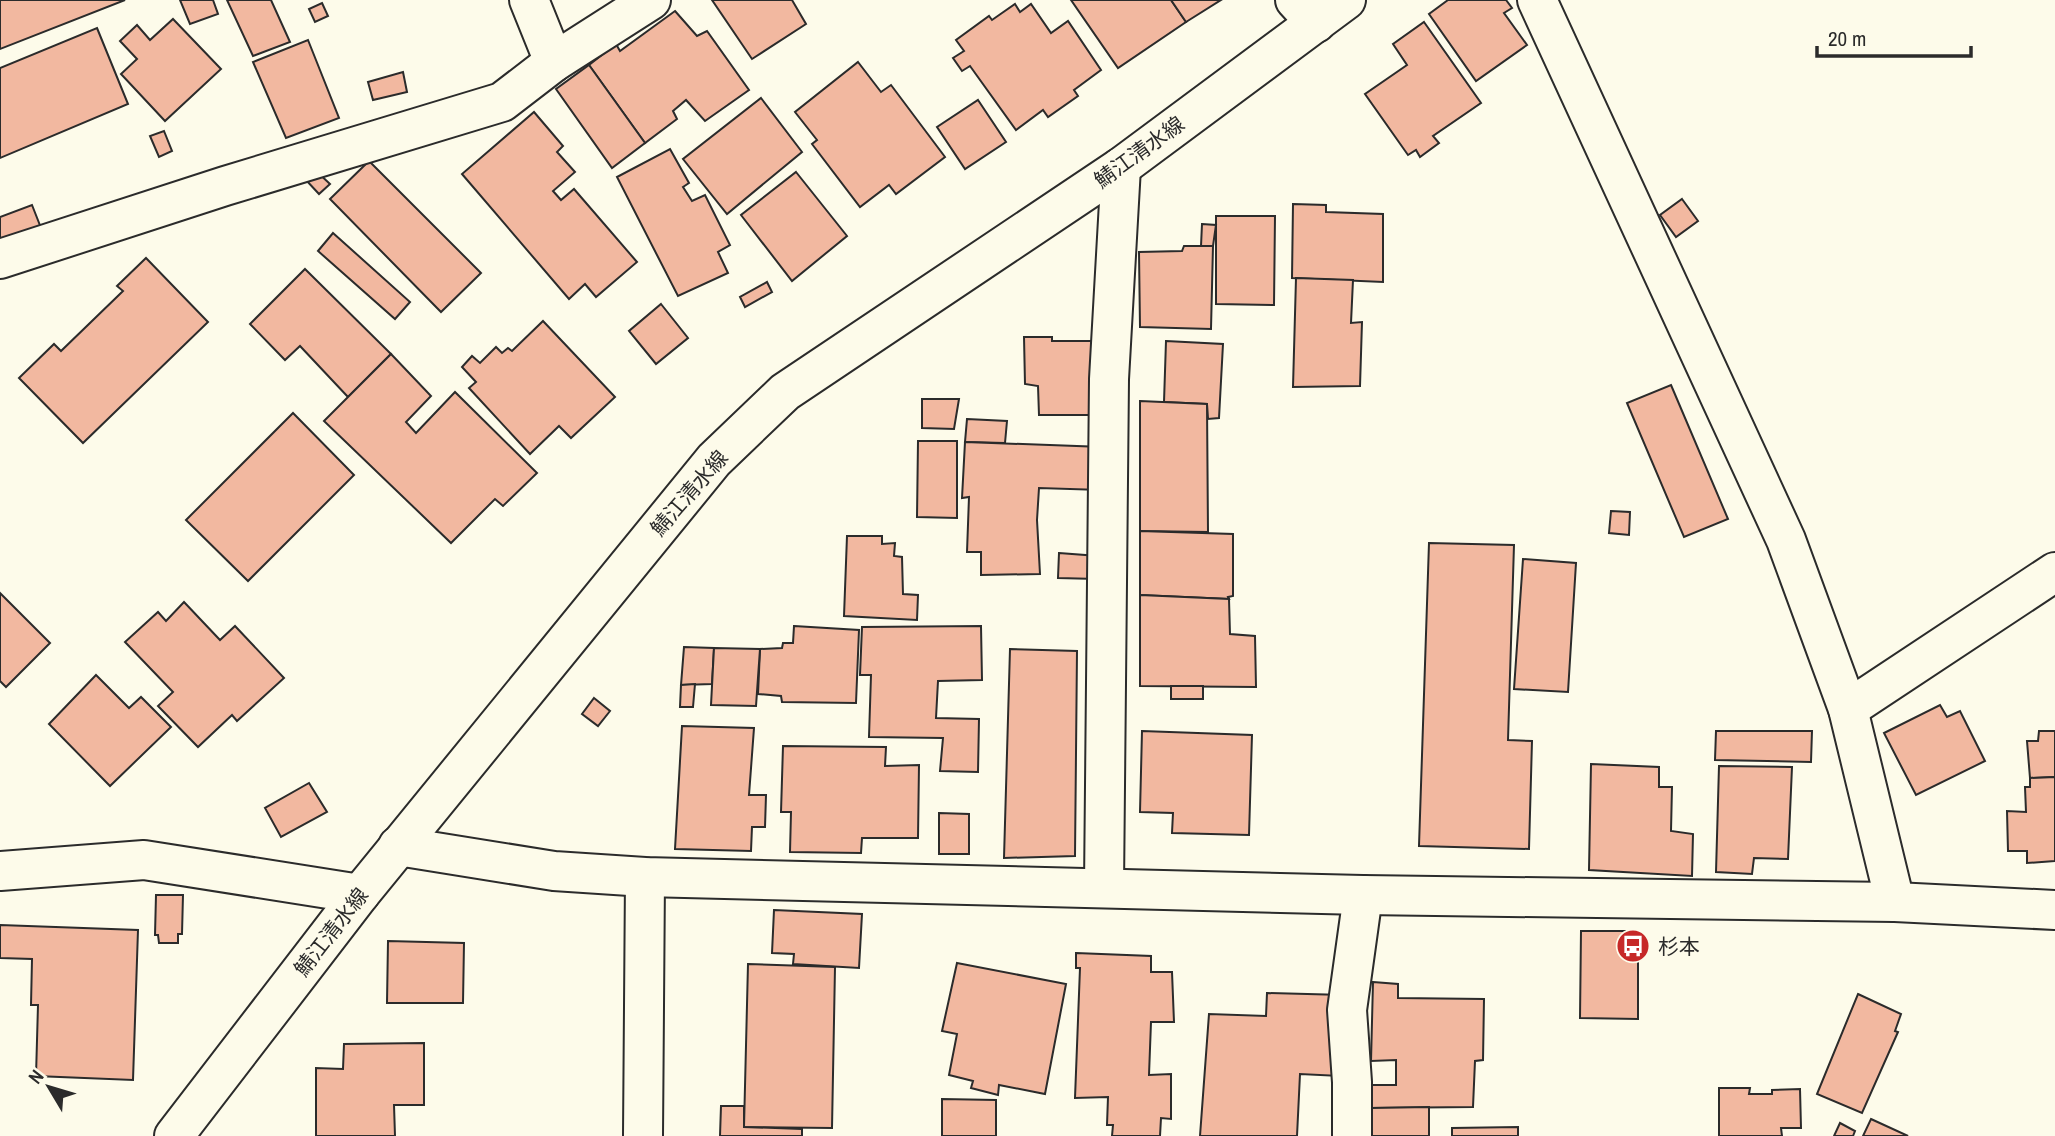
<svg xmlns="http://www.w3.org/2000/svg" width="2055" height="1136" viewBox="0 0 2055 1136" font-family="'Archivo Narrow','Noto Sans JP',sans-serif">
<rect width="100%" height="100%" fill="#fdfbea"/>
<!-- building -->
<g fill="#f2b8a0" stroke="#2b2b2b" stroke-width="2">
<polygon points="0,0 125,0 0,49"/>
<polygon points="180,0 213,0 218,14 190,24"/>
<polygon points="227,0 271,0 290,42 253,56"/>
<polygon points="712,0 792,0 806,24 752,59"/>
<polygon points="1071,0 1171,0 1186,22 1118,68"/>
<polygon points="1171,0 1221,0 1186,22"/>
<polygon points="1448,0 1506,0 1512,8 1504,13 1527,45 1476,81 1429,14"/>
<polygon points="322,3 328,16 315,22 309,9"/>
<polygon points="1015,4 1020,12 1031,4 1051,33 1068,21 1101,70 1074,90 1078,96 1048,117 1043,110 1016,130 970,66 962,71 953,58 964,51 956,40 989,16 992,20"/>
<polygon points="675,11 697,36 707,31 749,90 705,121 686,100 673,111 677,119 645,143 589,65 616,44 620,51"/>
<polygon points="173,19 221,69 165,121 121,74 137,59 120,41 137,25 150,40"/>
<polygon points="1424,22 1481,103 1433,136 1439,143 1420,157 1416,150 1408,155 1365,94 1407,65 1393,44"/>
<polygon points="97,28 128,104 0,158 0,68"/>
<polygon points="308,40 339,118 286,138 253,62"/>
<polygon points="858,62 881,92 891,85 945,157 896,194 889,185 860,207 812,144 817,140 795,112"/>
<polygon points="589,65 645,143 612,168 556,89"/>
<polygon points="403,72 407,92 373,100 368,82"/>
<polygon points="761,98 802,152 727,214 683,159"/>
<polygon points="978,100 1006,142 965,169 937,127"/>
<polygon points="534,112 563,146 557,152 575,172 553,191 561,200 574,189 637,262 596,297 585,284 569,299 462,174"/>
<polygon points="164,131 172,151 159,157 150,136"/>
<polygon points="670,149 689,183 683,187 692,201 705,195 730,245 718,252 728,273 678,296 617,177"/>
<polygon points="369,161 481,273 441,312 330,199"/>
<polygon points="314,169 330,184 319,194 305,179"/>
<polygon points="796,172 847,236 792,281 741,215"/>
<polygon points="1682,199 1698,221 1676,237 1660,215"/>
<polygon points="1293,204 1326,205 1326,212 1383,214 1383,282 1292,278"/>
<polygon points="32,205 41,228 0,245 0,217"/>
<polygon points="1216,216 1275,216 1274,305 1216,304"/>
<polygon points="1202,224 1216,225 1213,246 1201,246"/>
<polygon points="333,233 410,302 395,319 318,251"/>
<polygon points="1184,246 1213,246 1211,329 1140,327 1139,252 1182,251"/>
<polygon points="146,258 208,322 83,443 19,378 54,344 61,351 123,291 117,286"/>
<polygon points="305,269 391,354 348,397 300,346 285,360 250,324"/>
<polygon points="1296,278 1353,280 1351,323 1362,322 1360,386 1293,387"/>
<polygon points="767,282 772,292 745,307 740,297"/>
<polygon points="661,304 688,338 656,364 629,331"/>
<polygon points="543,321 615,397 571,438 559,426 530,454 469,388 476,382 462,367 472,356 480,363 496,347 502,353 508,348 512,351"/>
<polygon points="1024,337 1052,337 1052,341 1102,341 1101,415 1039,415 1038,386 1025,384"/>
<polygon points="1166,341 1223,344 1219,418 1208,419 1207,404 1164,402"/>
<polygon points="391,354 431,396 406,422 416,433 455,392 537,473 503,506 495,499 451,543 324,421"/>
<polygon points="1671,385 1728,519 1684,537 1627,403"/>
<polygon points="922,399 959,399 954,429 922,428"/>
<polygon points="1140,401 1207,404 1208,532 1140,531"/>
<polygon points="293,413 354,475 248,581 186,520"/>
<polygon points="967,419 1007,421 1005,443 965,442"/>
<polygon points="918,441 957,441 957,518 917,517"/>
<polygon points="965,442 1103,447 1101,490 1039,488 1037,520 1040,574 981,575 981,552 967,552 969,497 962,498"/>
<polygon points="1611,511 1630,512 1629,535 1609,533"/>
<polygon points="1140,531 1233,534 1233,596 1228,597 1229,599 1140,595"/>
<polygon points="847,536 882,536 882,544 895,543 894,556 902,557 903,594 918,595 917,620 844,616"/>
<polygon points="1429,543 1514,545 1508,740 1532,741 1529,849 1419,846"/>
<polygon points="1059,553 1098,556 1097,579 1058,578"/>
<polygon points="1523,559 1576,563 1568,692 1514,689"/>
<polygon points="0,593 50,643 6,687 0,681"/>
<polygon points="1140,595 1229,599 1230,634 1255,636 1256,687 1140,686"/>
<polygon points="184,602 220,640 235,626 284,678 237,721 232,715 198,747 158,706 173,692 125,642 158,612 166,621"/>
<polygon points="794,626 859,630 856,703 782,702 781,696 758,694 760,649 782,648 783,643 793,643"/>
<polygon points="981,626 982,680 938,681 936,718 979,719 978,772 940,771 943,738 869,737 871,675 860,675 862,627"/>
<polygon points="684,647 714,648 712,684 681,685"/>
<polygon points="714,648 760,649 756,706 711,705"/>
<polygon points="1010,649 1077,651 1075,856 1004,858"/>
<polygon points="96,675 129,708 141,697 171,727 110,786 49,724"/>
<polygon points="695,684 693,707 680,707 681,685"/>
<rect x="1171" y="686" width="32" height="13"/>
<polygon points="594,698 610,711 598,726 582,714"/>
<polygon points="1940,705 1947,717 1960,711 1985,761 1916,795 1884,733"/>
<polygon points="682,726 754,728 749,795 766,795 765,827 752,827 751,851 675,849"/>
<polygon points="1142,731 1252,735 1249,835 1172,833 1173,813 1140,812"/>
<polygon points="1716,731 1812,731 1811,762 1715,760"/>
<polygon points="2039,731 2055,731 2055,777 2030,778 2027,741 2038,741"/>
<polygon points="783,746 886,747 885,766 919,765 918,838 862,838 861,853 790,852 791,812 781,812"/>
<polygon points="1591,764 1659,767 1659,787 1672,787 1671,831 1693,834 1692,876 1589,870"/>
<polygon points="1719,766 1792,767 1788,859 1754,858 1752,874 1716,872"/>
<polygon points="2055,777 2055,861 2027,863 2027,851 2008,851 2007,811 2026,812 2025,787 2030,787 2030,778"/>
<polygon points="309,783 327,812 281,837 265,808"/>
<polygon points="939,813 969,814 969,854 939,854"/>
<polygon points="156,895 183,895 182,934 178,934 178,943 159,943 158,935 155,935"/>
<polygon points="774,910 862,914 859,968 793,964 794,954 772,953"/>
<polygon points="0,925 138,930 133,1080 36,1076 38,1005 31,1005 32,959 0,958"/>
<polygon points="1581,931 1638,931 1638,1019 1580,1018"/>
<polygon points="388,941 464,943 463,1003 387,1003"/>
<polygon points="1076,953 1151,956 1151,972 1172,972 1174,1022 1151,1022 1149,1075 1171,1074 1171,1119 1161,1118 1160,1136 1112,1136 1113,1125 1107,1125 1108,1097 1075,1098 1080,968 1076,968"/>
<polygon points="957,963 1066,984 1045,1094 999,1085 998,1095 971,1088 973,1081 949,1075 957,1034 942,1031"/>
<polygon points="748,964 835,967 832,1128 744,1127"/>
<polygon points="1373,982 1398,984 1398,998 1484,999 1483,1060 1475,1061 1473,1107 1371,1108 1371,1085 1396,1085 1396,1060 1371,1061"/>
<polygon points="1267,993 1344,995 1340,1076 1300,1074 1297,1136 1200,1136 1209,1014 1266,1016"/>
<polygon points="1858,994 1901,1014 1895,1031 1898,1032 1862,1113 1817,1094"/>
<polygon points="424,1043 424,1105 394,1105 395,1136 316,1136 316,1068 343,1069 344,1044"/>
<polygon points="1719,1088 1750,1088 1749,1094 1772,1094 1772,1090 1800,1089 1801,1128 1781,1128 1782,1136 1719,1136"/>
<polygon points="942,1099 996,1100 996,1136 942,1136"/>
<polygon points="721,1106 744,1106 744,1127 802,1129 802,1136 720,1136"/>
<polygon points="1429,1107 1429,1136 1370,1136 1371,1108"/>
<polygon points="1871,1119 1908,1136 1863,1136"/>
<polygon points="1840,1123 1855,1131 1853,1136 1834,1136"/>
<polygon points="1518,1127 1518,1136 1452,1136 1452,1128"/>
</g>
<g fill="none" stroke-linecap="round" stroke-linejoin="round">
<defs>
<g id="minor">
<polyline points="529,0 554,62"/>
<polyline points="1295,0 1316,23"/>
<polyline points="1537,0 1786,540 1848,709 1895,902"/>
<polyline points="0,259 225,186 502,102 554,62 651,0"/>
<polyline points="1848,709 2055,572"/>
<polyline points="398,846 554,871 645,877 1363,895 1895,902 2055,910"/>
<polyline points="0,871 144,860 360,894"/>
<polyline points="1104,887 1109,379 1121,167"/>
<polyline points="643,1136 645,877"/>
<polyline points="1352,1136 1352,1082 1347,1010 1363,895"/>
</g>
<polyline id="major" points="174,1136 360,894 714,460 785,392 1121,167 1346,0"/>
</defs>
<!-- minor casing -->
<use href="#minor" stroke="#2b2b2b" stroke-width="42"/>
<!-- major casing -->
<use href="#major" stroke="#2b2b2b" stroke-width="42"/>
<!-- minor -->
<use href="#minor" stroke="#fdfbea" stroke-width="38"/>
<!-- major -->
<use href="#major" stroke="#fdfbea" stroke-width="38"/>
</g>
<!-- icons -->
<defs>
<symbol id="bus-disc" viewBox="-11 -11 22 22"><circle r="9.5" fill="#c62828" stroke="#fdfbea"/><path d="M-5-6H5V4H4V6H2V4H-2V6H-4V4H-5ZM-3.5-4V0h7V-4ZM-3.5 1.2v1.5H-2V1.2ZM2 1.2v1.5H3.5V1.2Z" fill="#fff"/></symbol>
</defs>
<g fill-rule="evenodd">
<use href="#bus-disc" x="1614" y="927" width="38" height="38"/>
</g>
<g text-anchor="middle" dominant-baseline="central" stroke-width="5" stroke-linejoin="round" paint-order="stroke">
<!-- street labels -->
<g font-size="21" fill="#2b2b2b" stroke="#fdfbea">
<text transform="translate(1139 152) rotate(-36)">鯖江清水線</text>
<text transform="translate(689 493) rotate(-49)">鯖江清水線</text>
<text transform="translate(331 932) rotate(-52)">鯖江清水線</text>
</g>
<!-- poi labels -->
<g font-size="21" fill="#2b2b2b" stroke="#fdfbea" text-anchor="start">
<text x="1658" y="946">杉本</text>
</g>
</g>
<!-- north arrow -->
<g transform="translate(49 1087) rotate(308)" stroke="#fdfbea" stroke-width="5" paint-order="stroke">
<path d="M0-5L12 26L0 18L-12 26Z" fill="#2b2b2b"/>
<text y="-10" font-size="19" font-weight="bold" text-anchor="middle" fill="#2b2b2b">N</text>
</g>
<!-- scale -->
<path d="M1817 46v10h154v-10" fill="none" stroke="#2b2b2b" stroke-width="3.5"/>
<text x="1828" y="46" font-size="21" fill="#2b2b2b" stroke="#fdfbea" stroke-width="5" paint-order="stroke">20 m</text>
</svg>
